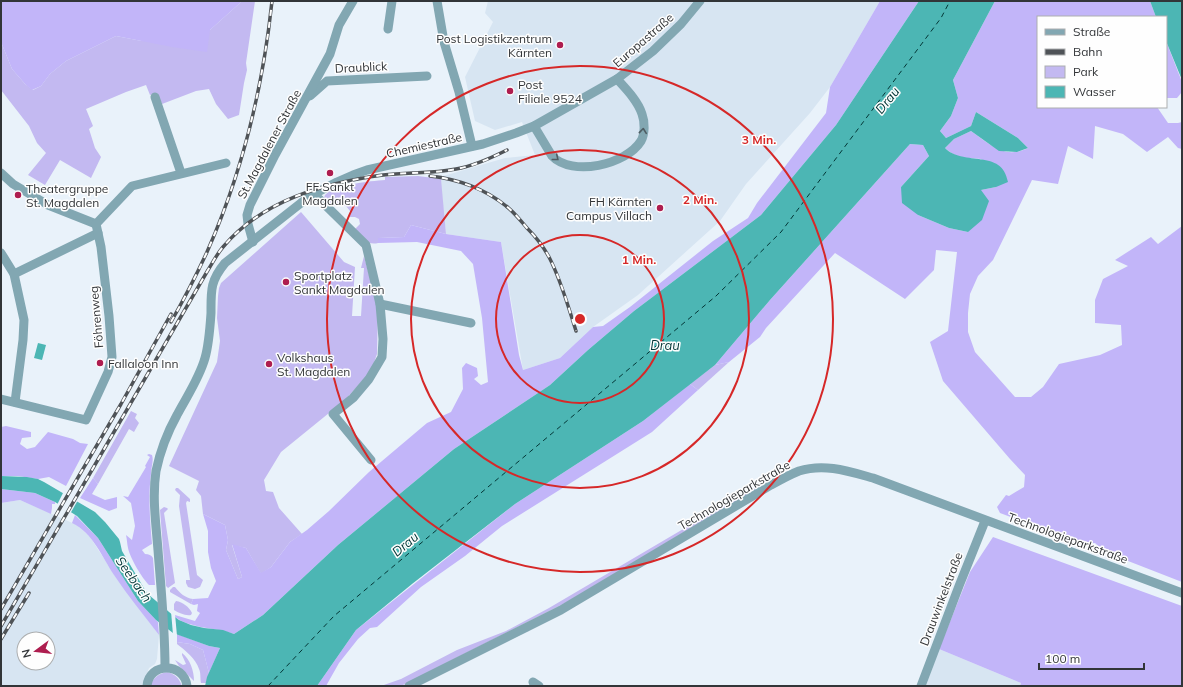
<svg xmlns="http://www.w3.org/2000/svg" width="1183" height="687" viewBox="0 0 1183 687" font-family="Mulish,sans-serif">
<rect width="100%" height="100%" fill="#e9f2fa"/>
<!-- built -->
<g fill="#d7e5f2" fill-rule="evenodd">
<polygon points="488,1 880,1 830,87 810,113 746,184 720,221 638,295 593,327 560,358 523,370 501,242 446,234 440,177 505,158 535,155 522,122 495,130 475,121 465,77 493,22 485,13"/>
<path d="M20,500L77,525L90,537L115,576L159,635L157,659L155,664L149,668L143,684L144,686H1V503ZM24,639H48V663H24Z"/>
<polygon points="939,649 1021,683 1020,686 926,686"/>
</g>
<!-- green -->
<g fill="#c3b9f1">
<polygon points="241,1 255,1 246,63 247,70 244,83 239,115 228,119 216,104 209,89 196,91 162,104 157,93 150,95 146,85 126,92 86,109 93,126 89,129 95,148 101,157 91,178 60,160 45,185 28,175 46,153 37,143 29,126 1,90 1,42 12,69 25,84 33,90 41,86 50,74 66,61 116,36 142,41 210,30 240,3"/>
<path d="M418,176L441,179L446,234L411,225L404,237L379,238L378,243C367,246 362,236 355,229L360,224L359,219L355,217H350V211L346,206H334V205L327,204L324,198L325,195C334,185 370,181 385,180V177Z"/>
<polygon points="301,212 344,262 355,267 352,316 361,316 364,268 361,268 364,256 378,309 377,354 371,371 345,400 281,452 264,480 266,491 273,492 279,508 302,534 290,542 271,567 261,574 246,548 232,545 242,577 238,579 226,550 228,540 225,525 203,514 201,496 196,490 199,481 169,466 217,362 220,341 217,318 218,296 219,288 221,283"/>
<polygon points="729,362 698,390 690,384 715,365"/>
<polygon points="131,411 137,414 135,418 139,423 134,432 129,429 98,484 93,478"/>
<polygon points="758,485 759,485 758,488 567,602 401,686 381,686 401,679 457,650 506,631 549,608"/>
<polygon points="176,488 178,488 190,499 190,502 187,501 186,503 197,575 203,580 200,587 195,589 188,587 186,583 186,580 190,580 179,506 180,495 175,490"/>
<polygon points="164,507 167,508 168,509 164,513 175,583 168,588 166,586 160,510"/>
<path d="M173,587H175C180,593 185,598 193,599L191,604L170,592V590Z"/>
<path d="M176,601C183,602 189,607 192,613L191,615C185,616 179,613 174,610V604Z"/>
<path d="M177,642L190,644L203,650L209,673L206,683H201C200,678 201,673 199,669C196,659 185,650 177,644Z"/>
<path d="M182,653C190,659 194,671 194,681L179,666L175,660L183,665L186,664L182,655Z"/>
<path d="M167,672C175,674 179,678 182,686H150C154,677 158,674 167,672Z"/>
</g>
<!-- forest -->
<g fill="#c2b5f9">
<polygon points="1,1 85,1 87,2 88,1 107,2 124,1 128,2 129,1 241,1 240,3 210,30 207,52 172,47 116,36 66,61 50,74 41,86 32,90 25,84 12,69 1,42 1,22 2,21"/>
<path d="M880,1H919L836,125L761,215L634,311L588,350L550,385L454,449L338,545L263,615L234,634C214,627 192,629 175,617V615L195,621L200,613L197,611L198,604L194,605L191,604L193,599L208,598L216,581L211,568L208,552V531L203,514L225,525L228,540L226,550L238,579L242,577L232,544L246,548L261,573L271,567L290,542L307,530L329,511L369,472L427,423L451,412L463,389L462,368L466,363L477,368L478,376L474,379L481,385L488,382L482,318L473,264L461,251L417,242L378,243V238L404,237L411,225L446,234L501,242L519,355L523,370L560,358L593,327L603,326L630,307L713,241L748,218L757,203L826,113L830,87Z"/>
<path d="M995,1H1150L1156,17H1038V107H1157L1168,123H1178L1182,122V149L1178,148L1168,137L1147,152L1123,134L1095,126L1093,159L1068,146L1058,184L1032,180L993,260L978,276L970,294L968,313V332L975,352L1015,397H1031L1043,387L1059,364L1100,355L1122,345L1121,325L1095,323V300L1103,279L1128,266L1115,260L1151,237L1158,244L1182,226V582L1105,552L1095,543H1079L1000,513L997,507L1006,495L1009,496L1024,487L1025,475L1010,459L943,381L930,342L948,331L957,252L936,250L934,270L905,299L835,253L766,328L760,337L729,362L715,365L770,300L910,144L923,145L929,156L901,187L918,215L949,228L968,232L981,190L996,187L981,159C967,158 957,159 945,148L954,139L971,131C990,144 1004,160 1028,148L1018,138L976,112L971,126L946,138L940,131L951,116L958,98L953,80Z"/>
<polygon points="1166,41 1182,82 1182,92 1177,98 1166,98"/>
<polygon points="690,384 698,390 652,432 502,526 465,556 421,587 377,627 370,628 358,639 339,663 326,686 317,686 356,630 515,504 643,421"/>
<polygon points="6,426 31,432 31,437 22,438 20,444 27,449 35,447 48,432 73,439 80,443 88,444 66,486 49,477 38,479 18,476 1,476 1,427"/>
<path d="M149,454L152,455C154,461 151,467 151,474C148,497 150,520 152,544L150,545L142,550L145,554C149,554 151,555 153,558L155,585H149C142,578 130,558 128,548C127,544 127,539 126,535L132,540L135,526L131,503L123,496L128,497L146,467L145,466L150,457L147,455Z"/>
<polygon points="93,478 98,484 92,494 105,500 117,497 117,508 109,511 80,498"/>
<polygon points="1,489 35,493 55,502 55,504 52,504 52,508 51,514 20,500 1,503"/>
<path d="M75,515L98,538L138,601L158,622L159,635C144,615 128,596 114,575C102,557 93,533 72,523Z"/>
<polygon points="993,537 1182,606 1182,686 1020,686 1021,683 939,649 970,572"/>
<polygon points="177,634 209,646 220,648 209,673 203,650 190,644 177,642"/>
</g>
<!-- water -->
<g fill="#4cb6b4">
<path d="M919,1H995L953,80L958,98L951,116L940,131L946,138L971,126L976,112L1018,138L1028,148L1017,152L999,151L971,131L954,139L945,148C964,167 1002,148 1008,182L996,187L981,190L989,201L982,220L968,232L949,228L918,215L902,203L901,187L929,156L923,145L910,144L770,300L715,365L643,421L515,504L412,584L356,630L317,686H205L207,677L220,648L209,646L173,633L156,620L138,601L98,538L77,516L55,502L35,493L1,489V476L27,477L38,479L44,482L95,512L105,522L119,539L120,542L122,551L145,590L149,595L175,617L179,620L191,625L204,628L223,630L234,634L263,615L338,545L454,449L550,385L588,350L634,311L761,215L836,125Z"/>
<polygon points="1150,1 1182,1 1182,80 1166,41 1166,17 1156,17"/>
<polygon points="38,343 46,345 42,360 34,358"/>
</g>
<!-- pier -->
<g fill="#e9f2fa">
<polygon points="64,491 78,500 70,514 57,505"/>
<polygon points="171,611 175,614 177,636 173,635"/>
</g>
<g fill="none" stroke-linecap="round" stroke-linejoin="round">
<!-- ferry -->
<polyline stroke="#033737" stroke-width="1" stroke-dasharray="5 4" stroke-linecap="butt" points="268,686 334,616 716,296 781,232 941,18 950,1"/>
<!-- minor -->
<g stroke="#82a7b2" stroke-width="9">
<polyline points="437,1 444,42 459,92 472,146"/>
<polyline points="388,29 392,1"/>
<polyline points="310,96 327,81 427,76"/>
<polyline points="155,97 181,173"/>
<path d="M534,126L552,156C572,177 626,165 641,141C645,134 645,122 642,114C638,101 626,89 617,79"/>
<polyline points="1,173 13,184 48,205 96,224"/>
<polyline points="314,194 366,245 380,304 383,339 382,357 369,379 353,398 333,414 371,460"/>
<polyline points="253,242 248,224 247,215 250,205 275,155 330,54 339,25 353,1"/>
<polyline points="1,253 14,274 24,320 23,340 15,402"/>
<polyline points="14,274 98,233"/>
<polyline points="380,304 471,323"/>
<polyline points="1,399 86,420 108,372 112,357 109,316 101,247 96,224 132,186 226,163"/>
<path d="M165,667C165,628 161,589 158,550C156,524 152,497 156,471C160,452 167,433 177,415C187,396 199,379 205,358C209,344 210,328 211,313C211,291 210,281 225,263L301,203L312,195L337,182L353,175L367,170L483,144L516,133L534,126L617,79L653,51L681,24L700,1"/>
<polyline points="533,682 539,686"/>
<path d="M147,686C149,662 184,662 187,686"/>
<path d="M409,686L561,610L771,485C780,480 789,475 799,471C824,463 848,471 873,478L1182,593"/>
<polyline points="921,686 959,586 985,521"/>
</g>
<defs>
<g id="rail">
<path d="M430,176C457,179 485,189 506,206C514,212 520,220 527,228C535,236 543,246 549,257C561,280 568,306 576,331"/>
<path d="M171,322C184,299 196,276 207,252C242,173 263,87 272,1"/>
<polyline points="1,609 121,404 171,314"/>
<path d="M1,626L78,494L208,270C213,262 217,254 223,247C263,200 324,183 383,175C407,172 432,174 456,169C474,166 491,158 507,150"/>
<polyline points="1,639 29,593"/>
</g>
</defs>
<!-- rail casing -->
<use href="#rail" stroke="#4f5357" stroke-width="3.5"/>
<!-- rail -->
<use href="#rail" stroke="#fefefe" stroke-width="2" stroke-dasharray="6" stroke-linecap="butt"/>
</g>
<!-- one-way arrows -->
<defs><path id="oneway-chevron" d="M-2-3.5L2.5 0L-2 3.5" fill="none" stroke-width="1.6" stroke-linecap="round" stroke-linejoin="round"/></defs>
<g stroke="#4e5d63">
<use href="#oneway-chevron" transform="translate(643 131) rotate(-84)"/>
<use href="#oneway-chevron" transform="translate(556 158) rotate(39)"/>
</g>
<!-- distance rings -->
<g fill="none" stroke="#d62828" stroke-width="2">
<circle cx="580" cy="319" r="84"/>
<circle cx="580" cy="319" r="169"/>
<circle cx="580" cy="319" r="253"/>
</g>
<!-- markers -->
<g fill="#ae1d4f" stroke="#fefefe" stroke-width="1.5">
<circle cx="560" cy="45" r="4"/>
<circle cx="510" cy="91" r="4"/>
<circle cx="330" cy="173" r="4"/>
<circle cx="18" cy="195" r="4"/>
<circle cx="660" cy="208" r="4"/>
<circle cx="286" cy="282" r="4"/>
<circle cx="100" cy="363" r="4"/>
<circle cx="269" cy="364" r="4"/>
</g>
<g text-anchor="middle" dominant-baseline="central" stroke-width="3" stroke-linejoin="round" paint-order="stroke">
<!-- poi labels -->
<g font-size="12" fill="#323538" stroke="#fefefe" text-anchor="start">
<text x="552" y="38" text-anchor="end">Post Logistikzentrum<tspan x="552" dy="14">Kärnten</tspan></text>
<text x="518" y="84">Post<tspan x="518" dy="14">Filiale 9524</tspan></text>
<text x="330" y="186" text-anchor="middle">FF Sankt<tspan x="330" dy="14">Magdalen</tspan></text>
<text x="26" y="188">Theatergruppe<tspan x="26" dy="14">St. Magdalen</tspan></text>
<text x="652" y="201" text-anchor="end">FH Kärnten<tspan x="652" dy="14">Campus Villach</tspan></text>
<text x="294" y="275">Sportplatz<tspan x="294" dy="14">Sankt Magdalen</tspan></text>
<text x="277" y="357">Volkshaus<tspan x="277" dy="14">St. Magdalen</tspan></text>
<text x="108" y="363">Fallaloon Inn</text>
</g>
<!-- street labels -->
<g font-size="12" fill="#323538" stroke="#fefefe">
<text transform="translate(643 40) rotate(-41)">Europastraße</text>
<text transform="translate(361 67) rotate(-3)">Draublick</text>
<text transform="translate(269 144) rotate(-62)">St.Magdalener Straße</text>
<text transform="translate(424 145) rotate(-13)">Chemiestraße</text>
<text transform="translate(96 317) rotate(-95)">Föhrenweg</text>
<text transform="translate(734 495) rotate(-30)">Technologieparkstraße</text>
<text transform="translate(1068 538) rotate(20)">Technologieparkstraße</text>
<text transform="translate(941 599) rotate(-69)">Drauwinkelstraße</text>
</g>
<!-- water labels -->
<g font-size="13" font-style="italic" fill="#033737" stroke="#fefefe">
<text transform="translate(887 100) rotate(-51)">Drau</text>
<text x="665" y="345">Drau</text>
<text transform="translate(405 544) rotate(-40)">Drau</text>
<text transform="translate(134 579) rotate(55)">Seebach</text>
</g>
</g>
<circle cx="580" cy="319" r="6" fill="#d62828" stroke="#fefefe" stroke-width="2"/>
<g font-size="12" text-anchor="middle" font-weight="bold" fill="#d62828" stroke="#fefefe" stroke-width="3" stroke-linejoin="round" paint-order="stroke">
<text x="759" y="144">3 Min.</text>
<text x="700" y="204">2 Min.</text>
<text x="639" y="264">1 Min.</text>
</g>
<!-- border -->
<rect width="1183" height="687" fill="none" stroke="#323538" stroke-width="4"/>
<!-- legend -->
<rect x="1037" y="16" width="130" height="92" fill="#fefefe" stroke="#acaeaf"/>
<rect x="1045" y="29" width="20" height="6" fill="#82a7b2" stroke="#acaeaf"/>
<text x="1073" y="36" font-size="12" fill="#323538">Straße</text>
<rect x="1045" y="49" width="20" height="6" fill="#4f5357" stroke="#acaeaf"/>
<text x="1073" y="56" font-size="12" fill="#323538">Bahn</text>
<rect x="1045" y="66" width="20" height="12" fill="#c3b9f1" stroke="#acaeaf"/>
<text x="1073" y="76" font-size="12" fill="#323538">Park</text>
<rect x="1045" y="86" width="20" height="12" fill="#4cb6b4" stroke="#acaeaf"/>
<text x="1073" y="96" font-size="12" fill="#323538">Wasser</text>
<!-- north arrow -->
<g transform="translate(36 651) rotate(255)"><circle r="19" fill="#fefefe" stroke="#acaeaf"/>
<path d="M0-3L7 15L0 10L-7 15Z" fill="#ae1d4f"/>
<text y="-6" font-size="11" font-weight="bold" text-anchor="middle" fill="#323538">N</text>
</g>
<!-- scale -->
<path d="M1039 663v6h105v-6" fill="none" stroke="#323538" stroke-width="2"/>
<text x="1045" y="663" font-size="12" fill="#323538" stroke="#fefefe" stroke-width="3" paint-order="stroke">100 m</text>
</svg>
